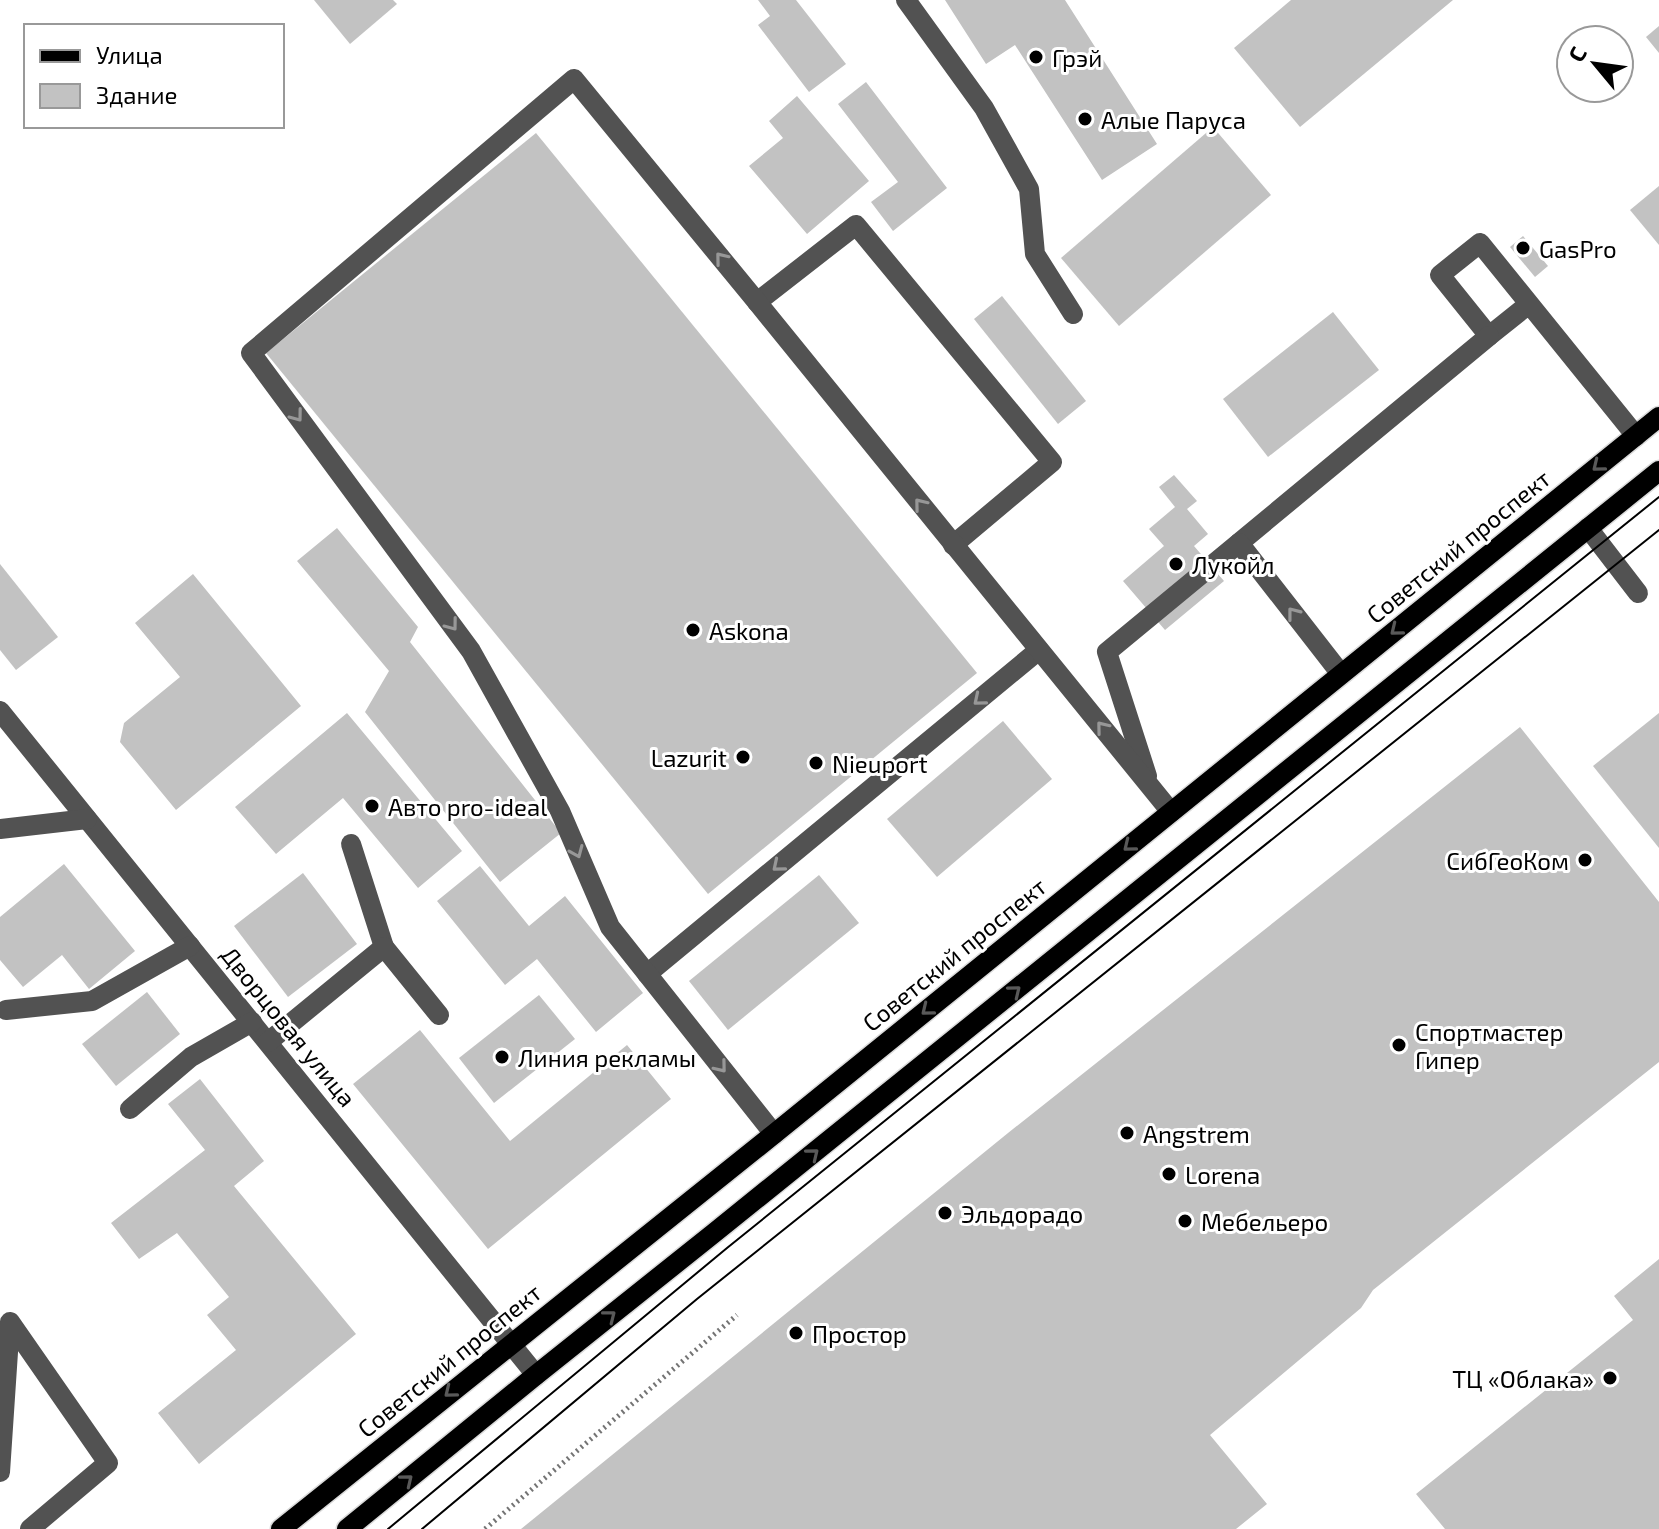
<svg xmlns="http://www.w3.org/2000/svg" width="1659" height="1529" viewBox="0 0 1659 1529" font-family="'Exo 2',sans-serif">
<rect width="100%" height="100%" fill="#fff"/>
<!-- building -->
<g fill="#c2c2c2">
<polygon points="314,0 393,0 397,4 350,44"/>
<polygon points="758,0 796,0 846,64 809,92 758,25 770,16"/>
<polygon points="945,0 1065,0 1157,144 1102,180 1015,45 986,64"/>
<polygon points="1291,0 1453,0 1300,127 1234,48"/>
<polygon points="1659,26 1659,53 1646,37"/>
<polygon points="866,82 947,188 893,231 871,202 898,182 838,104"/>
<polygon points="797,96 869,181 807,234 749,166 783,138 769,121"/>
<polygon points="1213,127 1271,195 1119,326 1061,258"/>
<polygon points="536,133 977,673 708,894 266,353"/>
<polygon points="1659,186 1659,245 1630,210"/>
<polygon points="1523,236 1548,266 1535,277 1510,247"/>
<polygon points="1002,296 1086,401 1058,424 974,319"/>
<polygon points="1333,312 1379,370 1268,457 1223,399"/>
<polygon points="1174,475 1197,501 1187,509 1208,534 1194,546 1224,581 1165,630 1123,581 1164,546 1149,529 1175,507 1159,487"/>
<polygon points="337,528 418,627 410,642 561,833 500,882 365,712 389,671 297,561"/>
<polygon points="0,564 58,637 16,670 0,650"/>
<polygon points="193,574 301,706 176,810 120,742 124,723 180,677 135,623"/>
<polygon points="347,713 462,851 418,888 343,798 276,854 235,807"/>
<polygon points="1659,713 1659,848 1593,766"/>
<polygon points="1003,721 1052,779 937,877 887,819"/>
<polygon points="1520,727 1659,902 1659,1062 1373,1290 1361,1308 1210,1435 1267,1504 1236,1529 521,1529 1008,1133"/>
<polygon points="64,864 135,951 89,989 62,955 23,987 0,960 0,917"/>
<polygon points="480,866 529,926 565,896 643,993 596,1032 537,959 505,985 437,901"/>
<polygon points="303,873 357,944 288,997 234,926"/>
<polygon points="819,875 859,923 728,1030 689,981"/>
<polygon points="147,992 180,1034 116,1086 82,1044"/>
<polygon points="539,995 575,1039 494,1103 459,1058"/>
<polygon points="420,1030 510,1141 627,1045 671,1099 488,1249 353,1084"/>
<polygon points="200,1079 264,1161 234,1186 356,1334 199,1464 158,1413 236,1350 207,1315 229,1297 177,1233 139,1259 111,1223 205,1150 168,1104"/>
<polygon points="1659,1259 1659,1529 1445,1529 1416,1494 1633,1320 1614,1296"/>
</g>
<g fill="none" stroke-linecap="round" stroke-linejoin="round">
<defs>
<g id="major">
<polyline points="281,1529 774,1134 1659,417"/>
<polyline points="347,1529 536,1375 714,1233 1659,471"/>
</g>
</defs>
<!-- major casing -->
<use href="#major" stroke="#dbdbdb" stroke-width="23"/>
<!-- path -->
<polyline stroke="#747474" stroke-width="5" stroke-dasharray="2 4" stroke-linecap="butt" points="485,1529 737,1315"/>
<!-- minor -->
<g stroke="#525252" stroke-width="20">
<polyline points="906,0 984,108 1029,189 1035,254 1073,314"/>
<polyline points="757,302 856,225 1052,462 953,545"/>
<polyline points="1529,304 1489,336 1440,275 1480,243 1636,436"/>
<polyline points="1588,528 1638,593"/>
<polyline points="1239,543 1489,336"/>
<polyline points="0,711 536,1375"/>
<polyline points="1147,776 1107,652 1239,543 1341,674"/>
<polyline points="0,829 87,819"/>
<polyline points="351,844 384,947"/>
<polyline points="647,974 1039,650"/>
<polyline points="6,1010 92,1001 190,946"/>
<polyline points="268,1042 384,947 439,1015"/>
<polyline points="130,1109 191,1057 252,1022"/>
<polyline points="774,1134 610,927 560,811 471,651 251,353 574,79 757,302 1171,812"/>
<polyline points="0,1472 10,1322 108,1463 30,1529"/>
</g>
<!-- major -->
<use href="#major" stroke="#000" stroke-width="20"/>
<!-- tram -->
<g stroke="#000" stroke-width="2">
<polyline points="388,1529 727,1248 1659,497"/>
<polyline points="422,1529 697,1299 1659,530"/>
</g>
</g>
<!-- one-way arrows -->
<defs><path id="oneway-chevron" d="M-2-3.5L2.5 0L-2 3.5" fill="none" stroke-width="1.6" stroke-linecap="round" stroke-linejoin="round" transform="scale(2)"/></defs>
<g stroke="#979797">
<use href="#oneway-chevron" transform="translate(721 258) rotate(-129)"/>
<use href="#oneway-chevron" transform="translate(297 416) rotate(53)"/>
<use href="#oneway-chevron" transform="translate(920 504) rotate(-129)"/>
<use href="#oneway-chevron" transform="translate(1293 613) rotate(-128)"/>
<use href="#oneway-chevron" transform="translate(452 625) rotate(53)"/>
<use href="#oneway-chevron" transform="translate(979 700) rotate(140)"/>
<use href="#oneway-chevron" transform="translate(1102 727) rotate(-129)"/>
<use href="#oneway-chevron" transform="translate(577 852) rotate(67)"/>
<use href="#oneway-chevron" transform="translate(778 866) rotate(140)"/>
<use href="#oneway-chevron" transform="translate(721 1067) rotate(51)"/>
</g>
<g stroke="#595959">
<use href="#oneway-chevron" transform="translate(1598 466) rotate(141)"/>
<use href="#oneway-chevron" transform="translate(1396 630) rotate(141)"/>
<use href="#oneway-chevron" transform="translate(1129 846) rotate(141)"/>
<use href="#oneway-chevron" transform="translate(1015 991) rotate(-39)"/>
<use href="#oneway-chevron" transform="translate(927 1010) rotate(141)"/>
<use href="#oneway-chevron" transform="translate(813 1154) rotate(-39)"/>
<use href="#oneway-chevron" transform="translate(610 1316) rotate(-38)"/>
<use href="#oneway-chevron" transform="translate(450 1392) rotate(141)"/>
<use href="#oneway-chevron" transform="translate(407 1480) rotate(-39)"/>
</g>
<!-- markers -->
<g fill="#000" stroke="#fff" stroke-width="3">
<circle cx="1036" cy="57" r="8"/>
<circle cx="1085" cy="119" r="8"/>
<circle cx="1523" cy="248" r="8"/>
<circle cx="1176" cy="564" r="8"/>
<circle cx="693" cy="630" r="8"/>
<circle cx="743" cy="757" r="8"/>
<circle cx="816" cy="763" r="8"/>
<circle cx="372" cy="806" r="8"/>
<circle cx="1585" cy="860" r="8"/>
<circle cx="1399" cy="1045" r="8"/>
<circle cx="502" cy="1057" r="8"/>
<circle cx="1127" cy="1133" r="8"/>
<circle cx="1169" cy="1174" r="8"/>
<circle cx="945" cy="1213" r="8"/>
<circle cx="1185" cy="1221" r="8"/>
<circle cx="796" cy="1333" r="8"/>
<circle cx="1610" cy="1378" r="8"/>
</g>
<g text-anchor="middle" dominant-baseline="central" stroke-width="6" stroke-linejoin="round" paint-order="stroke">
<!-- poi labels -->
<g font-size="24" fill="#000" stroke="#fff" text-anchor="start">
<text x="1052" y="57">Грэй</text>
<text x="1101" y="119">Алые Паруса</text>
<text x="1539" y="248">GasPro</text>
<text x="1192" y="564">Лукойл</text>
<text x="709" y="630">Askona</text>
<text x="727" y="757" text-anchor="end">Lazurit</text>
<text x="832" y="763">Nieuport</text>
<text x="388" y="806">Авто pro-ideal</text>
<text x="1569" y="860" text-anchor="end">СибГеоКом</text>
<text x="1415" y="1031">Спортмастер<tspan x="1415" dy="28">Гипер</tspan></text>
<text x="518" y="1057">Линия рекламы</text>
<text x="1143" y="1133">Angstrem</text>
<text x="1185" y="1174">Lorena</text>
<text x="961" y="1213">Эльдорадо</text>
<text x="1201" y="1221">Мебельеро</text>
<text x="812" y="1333">Простор</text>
<text x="1594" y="1378" text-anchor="end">ТЦ «Облака»</text>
</g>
<!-- street labels -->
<g font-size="24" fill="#000" stroke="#fff">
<text transform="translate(1458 546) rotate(-39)">Советский проспект</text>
<text transform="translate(954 954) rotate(-39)">Советский проспект</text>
<text transform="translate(289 1026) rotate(51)">Дворцовая улица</text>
<text transform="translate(449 1360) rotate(-39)">Советский проспект</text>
</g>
</g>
<!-- legend -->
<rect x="24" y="24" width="260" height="104" fill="#ffffff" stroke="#999999" stroke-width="2"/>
<rect x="40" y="50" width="40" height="12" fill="#000000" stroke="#999999" stroke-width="2"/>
<text x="96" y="64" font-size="24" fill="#000000">Улица</text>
<rect x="40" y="84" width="40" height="24" fill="#c2c2c2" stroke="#999999" stroke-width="2"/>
<text x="96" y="104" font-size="24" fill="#000000">Здание</text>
<!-- north arrow -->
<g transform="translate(1595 64) rotate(299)"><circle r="38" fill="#ffffff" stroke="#999999" stroke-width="2"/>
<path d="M0-6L14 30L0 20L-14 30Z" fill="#000000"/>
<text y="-12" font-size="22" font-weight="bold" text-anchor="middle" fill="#000000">С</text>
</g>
</svg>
